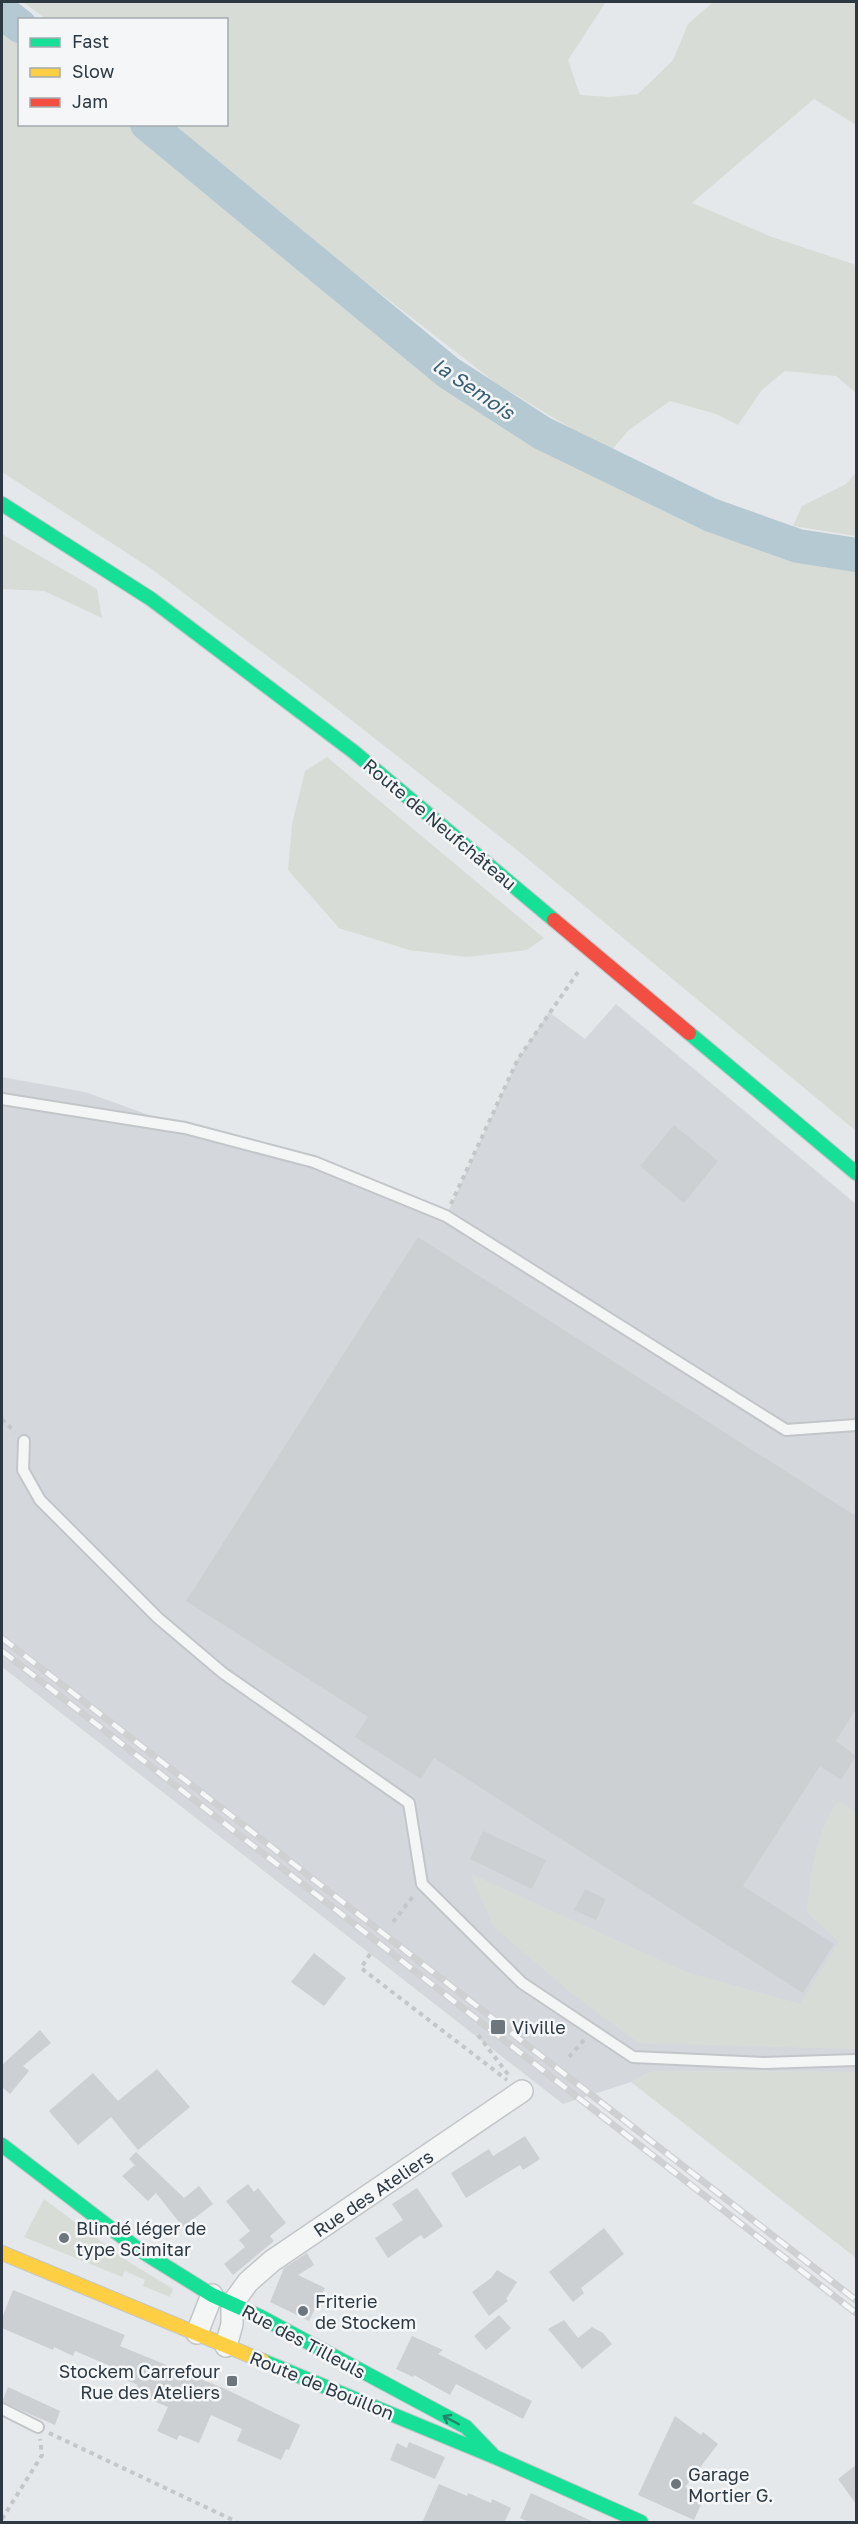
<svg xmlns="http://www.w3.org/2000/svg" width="858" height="2524" viewBox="0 0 858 2524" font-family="'Golos Text',sans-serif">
<rect width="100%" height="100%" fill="#e5e8ea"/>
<!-- built -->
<polygon fill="#d4d8dd" points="616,1004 856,1204 856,2072 653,2071 631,2082 563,2104 2,1667 2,1077 85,1092 185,1128 314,1162 446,1216 518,1059 549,1012 585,1039"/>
<!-- green -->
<g fill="#d7ddd6">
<polygon points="23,2 606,2 568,60 580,95 610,97 638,94 673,60 688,24 713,2 856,2 856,125 814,99 692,203 772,237 856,265 856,393 836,376 785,371 762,390 738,425 716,414 670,401 629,430 610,452 496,383 297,229 170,125 226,124 226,20 46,19"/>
<polygon points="2,23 19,37 20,124 129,125 441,385 535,447 704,525 796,560 856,570 856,1131 512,846 318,694 153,570 2,472"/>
<polygon points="856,472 856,536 793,526 802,506 846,484"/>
<polygon points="2,534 97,589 102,618 44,591 2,589"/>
<polygon points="327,757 544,938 527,950 467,957 409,950 339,928 288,870 292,824 305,771"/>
<path d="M838,1801L856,1812V2049L639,2043L571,1993L493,1926L471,1874L686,1972L800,2004L839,1942L807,1912C811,1873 815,1835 838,1801Z"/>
<polygon points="653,2071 856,2072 856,2258 631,2082"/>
<polygon points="44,2199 129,2262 173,2289 170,2297 143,2286 145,2280 125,2271 122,2277 24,2237"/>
</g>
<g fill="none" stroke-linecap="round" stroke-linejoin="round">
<!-- river -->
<g stroke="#b5c9d3" stroke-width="34">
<polyline points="2,12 20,26"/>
<polyline points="147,124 449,373 542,433 711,515 798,546 856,555"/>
</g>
</g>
<!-- building -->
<g fill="#cdd0d2">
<polygon points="674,1125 718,1161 684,1203 640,1166"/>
<polygon points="418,1237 856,1516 856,1709 836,1741 856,1756 841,1780 820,1766 743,1886 834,1944 803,1993 434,1758 421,1779 355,1737 368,1717 186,1601"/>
<polygon points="483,1831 546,1860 532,1889 470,1859"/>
<polygon points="585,1889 606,1899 596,1920 574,1910"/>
<polygon points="314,1953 346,1978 324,2006 291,1982"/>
<polygon points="40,2030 51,2043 23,2066 29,2071 10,2094 2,2087 2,2065"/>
<polygon points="157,2069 190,2107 138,2150 111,2117 78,2145 49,2111 93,2073 118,2101"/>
<polygon points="525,2136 540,2159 523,2170 520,2165 466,2198 451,2173 489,2149 493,2156"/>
<polygon points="136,2152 184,2198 199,2186 213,2204 183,2227 156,2193 148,2201 122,2176 135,2165 129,2159"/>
<polygon points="248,2184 254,2192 258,2188 286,2223 270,2236 274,2241 233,2275 224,2264 245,2247 239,2240 250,2231 226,2201"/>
<polygon points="417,2188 443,2226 424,2239 421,2235 388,2258 375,2238 403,2220 392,2204"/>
<polygon points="604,2228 624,2254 581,2288 584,2293 573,2302 549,2272"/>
<polygon points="307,2253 314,2265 298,2275 325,2288 309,2321 270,2302 284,2268"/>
<polygon points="497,2270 517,2282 506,2299 508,2301 489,2316 472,2292 491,2278"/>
<polygon points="13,2290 125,2335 120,2346 223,2388 300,2425 289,2450 286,2449 281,2460 237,2441 242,2429 211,2415 199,2443 179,2435 177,2440 157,2431 168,2407 134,2393 138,2385 126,2380 129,2374 75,2351 73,2356 54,2347 53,2350 2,2328 2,2318"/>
<polygon points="499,2315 511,2328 486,2350 474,2336"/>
<polygon points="564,2320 578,2338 592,2327 603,2333 612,2344 582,2369 548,2329"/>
<polygon points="412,2336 443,2350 438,2354 532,2401 523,2419 456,2384 450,2395 414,2375 413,2377 396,2369"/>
<polygon points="8,2387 60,2411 55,2425 2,2402"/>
<polygon points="675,2416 701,2435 703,2432 718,2444 685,2487 705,2496 694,2520 638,2495"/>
<polygon points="409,2442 445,2457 435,2479 390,2460 397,2443 407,2448"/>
<polygon points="856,2465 856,2504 838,2479"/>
<polygon points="439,2484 467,2496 468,2493 491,2503 492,2499 511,2508 504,2523 422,2523"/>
<polygon points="531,2493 596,2523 531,2523 520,2518"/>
</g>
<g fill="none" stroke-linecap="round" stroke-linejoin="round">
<defs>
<g id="lane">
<polyline points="2,1099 185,1128 314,1162 446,1216 786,1430 856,1425"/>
<polyline points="24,1441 23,1470 40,1500 158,1618 223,1673 409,1803 422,1884 522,1983 633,2057 764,2063 856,2060"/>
<polyline points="2,2409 38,2427"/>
</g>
<g id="street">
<polyline points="197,2333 212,2295"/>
<polyline points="226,2346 232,2324 232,2304 248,2282 272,2261 522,2091"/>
</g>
<g id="fast">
<polyline points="2,504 151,599 354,752 554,920"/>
<polyline points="689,1033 856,1173"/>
<polyline points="2,2145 138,2249 212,2295 261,2317 466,2427 492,2454"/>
<polyline points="263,2361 495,2457 641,2522"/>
</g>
<polyline id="slow" points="2,2253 263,2361"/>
<polyline id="jam" points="554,920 689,1033"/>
</defs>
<!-- lane casing -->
<use href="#lane" stroke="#c3c6c8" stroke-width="14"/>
<!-- street casing -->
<use href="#street" stroke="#c3c6c8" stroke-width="24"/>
<!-- fast casing -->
<use href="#fast" stroke="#c3c6c8" stroke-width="16"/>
<!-- slow casing -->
<use href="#slow" stroke="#c3c6c8" stroke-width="16"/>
<!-- jam casing -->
<use href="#jam" stroke="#c3c6c8" stroke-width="16"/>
<!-- path -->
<g stroke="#c4c7c9" stroke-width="4" stroke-dasharray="4.5 4.5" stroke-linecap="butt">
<polyline points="451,1204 518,1059 578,972"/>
<polyline points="2,1419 15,1432"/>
<polyline points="393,1922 415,1894"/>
<polyline points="370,1954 361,1968 507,2080"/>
<polyline points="478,2035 510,2077"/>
<polyline points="569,2057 584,2040"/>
<polyline points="49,2433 237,2522"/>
<polyline points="2,2519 42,2455 40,2439"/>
</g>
<!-- lane -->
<use href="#lane" stroke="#f4f6f6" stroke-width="10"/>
<!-- street -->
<use href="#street" stroke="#f4f6f6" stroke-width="21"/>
<!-- fast -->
<use href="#fast" stroke="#16e098" stroke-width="14"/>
<!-- slow -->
<use href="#slow" stroke="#ffcf43" stroke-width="14"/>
<!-- jam -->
<use href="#jam" stroke="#f24e42" stroke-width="14"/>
<defs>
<g id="rail">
<polyline points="2,1638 856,2300"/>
<polyline points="2,1651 856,2313"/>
</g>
</defs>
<!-- rail casing -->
<use href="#rail" stroke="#ced0d1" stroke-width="7"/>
<!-- rail -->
<use href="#rail" stroke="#f4f6f8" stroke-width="4.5" stroke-dasharray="14" stroke-linecap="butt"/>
</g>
<!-- one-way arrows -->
<defs><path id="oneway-shaft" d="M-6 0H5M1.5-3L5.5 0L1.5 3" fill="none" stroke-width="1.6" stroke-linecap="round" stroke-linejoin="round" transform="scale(1.5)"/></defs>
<use stroke="#228469" href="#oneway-shaft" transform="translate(451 2420) rotate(-152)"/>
<!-- markers -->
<g fill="#6d767d" stroke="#f4f6f8" stroke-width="2">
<rect x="490" y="2019" width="16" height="16" rx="3"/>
<circle cx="64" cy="2238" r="6"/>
<circle cx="303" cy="2311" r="6"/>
<rect x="226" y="2375" width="12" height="12" rx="3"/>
<circle cx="676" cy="2484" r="6"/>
</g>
<g text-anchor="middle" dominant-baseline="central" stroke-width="5" stroke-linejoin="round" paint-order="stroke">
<!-- street labels -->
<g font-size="18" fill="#2c3943" stroke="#f4f6f8">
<text transform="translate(440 824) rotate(40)">Route de Neufchâteau</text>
<text transform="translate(373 2193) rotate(-34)">Rue des Ateliers</text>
<text transform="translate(304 2341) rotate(28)">Rue des Tilleuls</text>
<text transform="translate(322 2385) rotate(22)">Route de Bouillon</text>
</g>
<!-- poi labels -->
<g font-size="18" fill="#2c3943" stroke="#f4f6f8" text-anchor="start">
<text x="512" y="2027">Viville</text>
<text x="76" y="2228">Blindé léger de<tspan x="76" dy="21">type Scimitar</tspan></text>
<text x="315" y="2301">Friterie<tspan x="315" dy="21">de Stockem</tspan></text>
<text x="220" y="2371" text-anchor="end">Stockem Carrefour<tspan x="220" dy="21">Rue des Ateliers</tspan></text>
<text x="688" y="2474">Garage<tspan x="688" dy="21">Mortier G.</tspan></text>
</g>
<!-- water labels -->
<g font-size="20" font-style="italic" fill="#385f75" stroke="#f4f6f8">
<text transform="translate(474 388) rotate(34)">la Semois</text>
</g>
</g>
<!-- border -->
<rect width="858" height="2524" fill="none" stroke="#2c3943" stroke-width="6"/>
<!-- legend -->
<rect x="18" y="18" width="210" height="108" fill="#f4f6f8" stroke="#a4aab0" stroke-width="1.5"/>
<rect x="30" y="38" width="30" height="9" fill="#16e098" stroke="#a4aab0" stroke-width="1.5"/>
<text x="72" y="48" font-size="18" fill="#2c3943">Fast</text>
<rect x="30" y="68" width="30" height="9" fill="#ffcf43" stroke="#a4aab0" stroke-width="1.5"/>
<text x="72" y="78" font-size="18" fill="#2c3943">Slow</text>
<rect x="30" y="98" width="30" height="9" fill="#f24e42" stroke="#a4aab0" stroke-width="1.5"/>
<text x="72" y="108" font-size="18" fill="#2c3943">Jam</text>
</svg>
